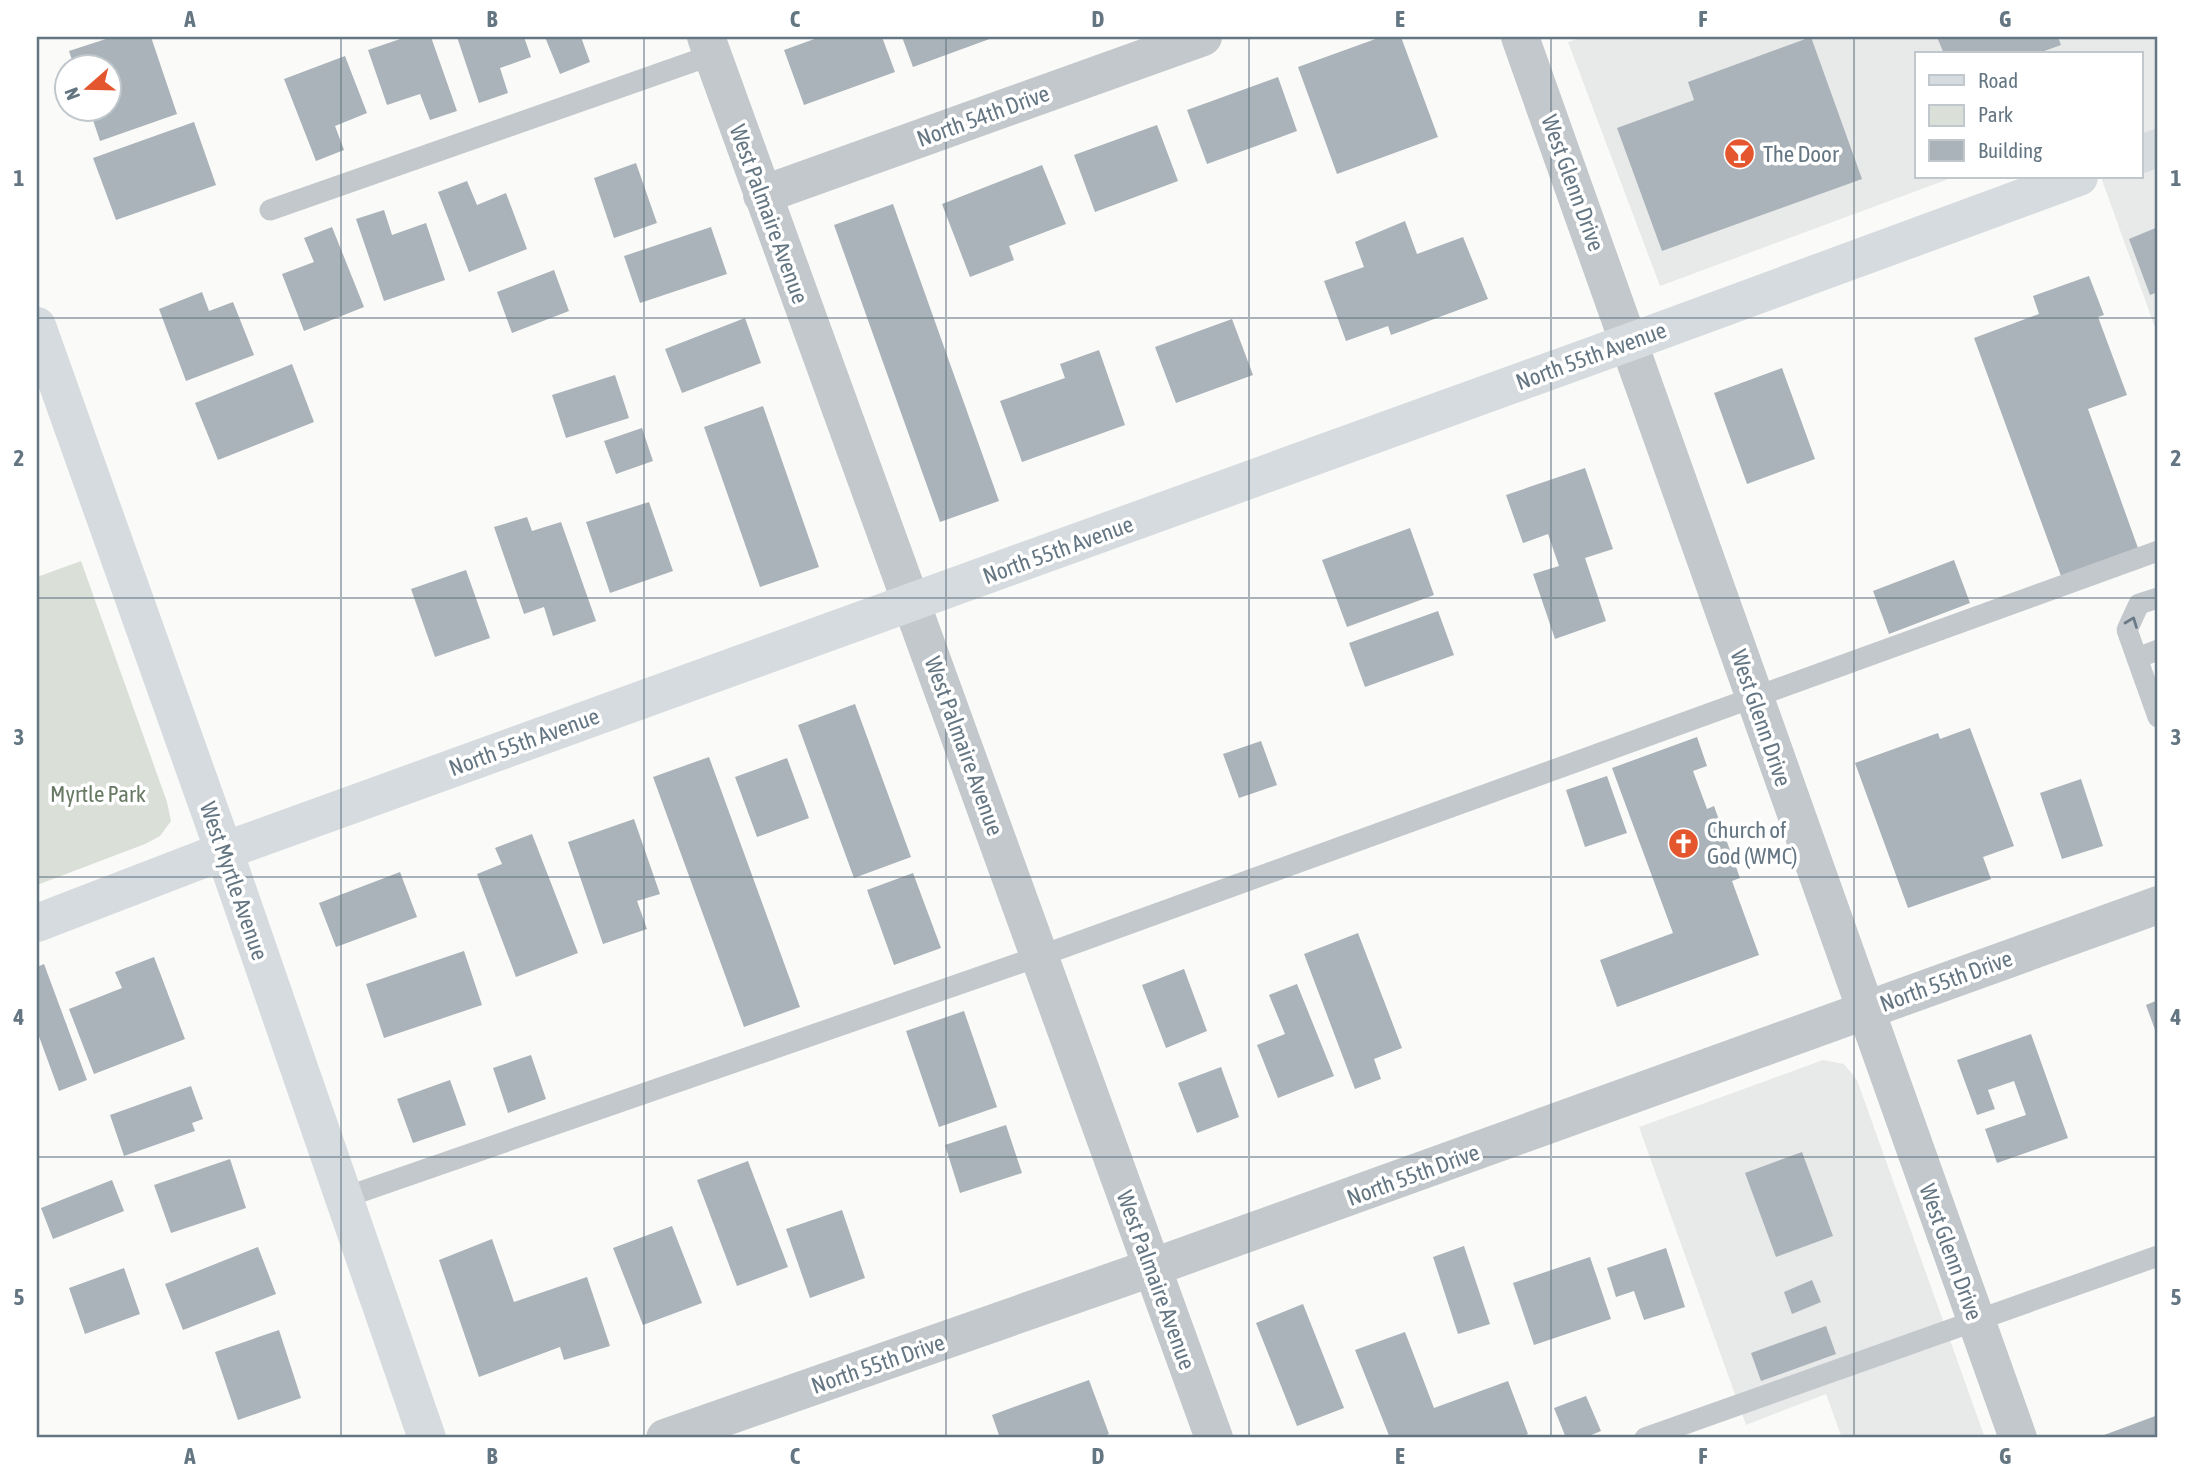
<svg xmlns="http://www.w3.org/2000/svg" width="2195" height="1475" viewBox="0 0 2195 1475" font-family="'Asap Condensed',sans-serif">
<rect width="100%" height="100%" fill="#fafaf8"/>
<!-- built -->
<g fill="#e8e9e9">
<polygon points="1582,37 2158,37 2158,336 2101,177 2141,177 2141,54 1917,54 1917,177 1954,177 1660,286 1568,42"/>
<polygon points="1823,1060 1844,1064 1857,1080 1985,1438 1842,1438 1826,1394 1746,1425 1639,1127"/>
</g>
<!-- green -->
<polygon fill="#dadfd7" points="81,561 167,802 171,821 160,836 145,844 37,885 37,577"/>
<!-- building -->
<g fill="#aab3b9">
<polygon points="112,37 151,37 177,114 100,141 89,108 108,108 108,66 74,66 69,51"/>
<polygon points="406,37 431,37 457,111 430,120 420,94 387,105 368,50"/>
<polygon points="457,37 524,37 531,57 500,68 508,93 479,103"/>
<polygon points="545,37 581,37 590,62 560,74"/>
<polygon points="820,37 882,37 895,72 804,105 784,50"/>
<polygon points="902,37 995,37 913,67"/>
<polygon points="1381,37 1401,37 1438,137 1337,174 1298,67"/>
<polygon points="1811,37 1862,179 1662,251 1617,128 1694,100 1688,82"/>
<polygon points="1937,37 2058,37 2061,45 2036,54 1944,54"/>
<polygon points="345,56 367,113 335,126 344,150 316,161 284,79"/>
<polygon points="1278,77 1297,131 1207,164 1187,110"/>
<polygon points="194,122 216,185 116,220 93,158"/>
<polygon points="1157,125 1178,181 1095,212 1074,155"/>
<polygon points="636,163 657,223 614,238 594,178"/>
<polygon points="1042,165 1066,224 1009,246 1014,260 970,277 942,204"/>
<polygon points="467,181 477,205 506,193 527,249 469,272 438,192"/>
<polygon points="893,204 999,501 940,522 834,225"/>
<polygon points="384,210 392,235 426,223 445,280 384,301 356,219"/>
<polygon points="1405,221 1417,254 1463,237 1488,299 1391,335 1388,326 1346,341 1324,281 1364,267 1355,242"/>
<polygon points="332,227 364,307 304,331 282,274 314,262 304,238"/>
<polygon points="711,227 727,274 640,303 624,256"/>
<polygon points="2158,227 2158,292 2150,295 2129,239"/>
<polygon points="554,270 569,311 512,333 497,292"/>
<polygon points="2089,276 2104,315 2098,317 2127,395 2088,409 2138,548 2061,576 1974,338 2039,314 2033,296"/>
<polygon points="202,292 209,311 233,302 254,355 186,381 159,309"/>
<polygon points="745,318 761,363 682,393 665,349"/>
<polygon points="1232,319 1253,375 1176,403 1155,347"/>
<polygon points="1099,350 1125,425 1022,462 1000,401 1065,378 1060,364"/>
<polygon points="292,364 314,422 218,460 195,403"/>
<polygon points="1782,368 1815,459 1747,484 1714,393"/>
<polygon points="615,375 629,418 566,438 552,395"/>
<polygon points="763,406 819,567 760,587 704,427"/>
<polygon points="642,428 653,461 616,474 604,441"/>
<polygon points="1585,468 1613,549 1585,558 1606,621 1555,639 1533,574 1559,566 1548,534 1523,543 1506,495"/>
<polygon points="649,502 673,571 610,593 586,522"/>
<polygon points="527,517 532,531 561,522 596,621 553,636 544,607 524,614 494,527"/>
<polygon points="1410,528 1434,595 1347,627 1322,560"/>
<polygon points="1954,560 1970,603 1889,634 1873,591"/>
<polygon points="466,570 490,638 435,657 411,589"/>
<polygon points="1438,611 1454,655 1365,687 1349,643"/>
<polygon points="855,704 911,857 854,878 798,725"/>
<polygon points="1970,728 2014,846 1983,857 1991,879 1908,908 1855,763 1938,733 1940,739"/>
<polygon points="1697,737 1707,766 1693,771 1707,809 1714,806 1740,878 1732,881 1759,955 1617,1007 1600,960 1673,933 1612,768"/>
<polygon points="1261,741 1277,785 1239,798 1223,754"/>
<polygon points="709,757 800,1007 744,1027 653,777"/>
<polygon points="787,758 809,818 757,837 735,777"/>
<polygon points="1607,776 1627,833 1585,847 1566,790"/>
<polygon points="2081,779 2103,846 2062,859 2040,793"/>
<polygon points="634,819 660,894 637,901 647,929 603,944 568,842"/>
<polygon points="532,834 578,953 516,977 477,874 502,864 495,848"/>
<polygon points="400,872 417,917 336,947 319,903"/>
<polygon points="913,873 941,948 894,965 867,890"/>
<polygon points="1358,933 1402,1048 1374,1059 1381,1079 1355,1089 1304,954"/>
<polygon points="464,951 482,1005 384,1038 366,984"/>
<polygon points="154,957 185,1039 94,1074 69,1009 122,988 115,972"/>
<polygon points="44,964 87,1080 59,1091 37,1031 37,967"/>
<polygon points="1184,969 1207,1031 1166,1048 1142,985"/>
<polygon points="1297,984 1334,1076 1278,1098 1257,1045 1285,1034 1269,995"/>
<polygon points="2158,1000 2158,1038 2146,1005"/>
<polygon points="964,1011 997,1107 939,1127 906,1031"/>
<polygon points="2031,1034 2068,1138 1997,1163 1985,1129 2026,1115 2014,1081 1988,1090 1995,1109 1977,1115 1957,1060"/>
<polygon points="531,1055 546,1099 508,1113 493,1068"/>
<polygon points="1221,1067 1239,1117 1197,1133 1178,1083"/>
<polygon points="450,1080 466,1125 413,1143 397,1099"/>
<polygon points="191,1086 203,1119 192,1123 195,1131 124,1156 110,1115"/>
<polygon points="1006,1125 1022,1173 960,1193 945,1145"/>
<polygon points="1802,1152 1833,1236 1776,1257 1745,1173"/>
<polygon points="230,1159 246,1208 171,1233 154,1185"/>
<polygon points="748,1161 788,1267 737,1286 697,1180"/>
<polygon points="112,1180 124,1211 53,1239 41,1208"/>
<polygon points="842,1210 865,1278 810,1298 786,1229"/>
<polygon points="672,1226 702,1303 643,1325 613,1248"/>
<polygon points="492,1239 514,1302 587,1277 610,1346 564,1360 560,1347 479,1377 439,1260"/>
<polygon points="1464,1246 1490,1324 1458,1334 1433,1257"/>
<polygon points="258,1247 276,1294 183,1330 165,1284"/>
<polygon points="1666,1248 1685,1307 1644,1320 1634,1291 1616,1297 1607,1268"/>
<polygon points="1590,1257 1611,1319 1534,1345 1513,1283"/>
<polygon points="124,1268 140,1314 85,1334 69,1288"/>
<polygon points="1812,1280 1821,1302 1792,1314 1784,1292"/>
<polygon points="1303,1304 1344,1408 1297,1426 1256,1323"/>
<polygon points="1826,1326 1836,1354 1761,1381 1751,1353"/>
<polygon points="279,1330 301,1398 238,1420 215,1352"/>
<polygon points="1405,1332 1434,1408 1508,1381 1528,1434 1517,1438 1390,1438 1355,1350"/>
<polygon points="1089,1380 1109,1434 1098,1438 1000,1438 992,1415"/>
<polygon points="1586,1396 1601,1431 1584,1438 1566,1438 1554,1408"/>
<polygon points="2158,1415 2158,1438 2096,1438"/>
</g>
<g fill="none" stroke-linecap="round" stroke-linejoin="round">
<!-- lane -->
<g stroke="#c3c8cc" stroke-width="21">
<polyline points="270,210 712,55"/>
<polyline points="2158,598 2139,604 2127,630 2158,717"/>
<polyline points="2137,658 2158,650"/>
<polyline points="343,1198 1040,956 2158,551"/>
<polyline points="1645,1438 2158,1256"/>
</g>
<!-- street -->
<g stroke="#c3c8cc" stroke-width="38">
<polyline points="706,37 1214,1438"/>
<polyline points="1520,37 2018,1438"/>
<polyline points="762,195 1203,37"/>
<polyline points="665,1438 1151,1268 2158,905"/>
</g>
<!-- secondary -->
<g stroke="#d6dbdf" stroke-width="38">
<polyline points="2141,154 2158,148"/>
<polyline points="37,326 224,851 427,1438"/>
<polyline points="37,923 224,851 1630,342 2079,177"/>
</g>
</g>
<!-- one-way arrows -->
<defs><path id="oneway-chevron" d="M-2-3.5L2.5 0L-2 3.5" fill="none" stroke-width="1.6" stroke-linecap="round" stroke-linejoin="round" transform="scale(1.75)"/></defs>
<use stroke="#6a7a87" href="#oneway-chevron" transform="translate(2132 622) rotate(-69)"/>
<!-- grid -->
<path fill="none" stroke="#657683" stroke-width="2" stroke-opacity="0.55" d="M341,37V1438M644,37V1438M946,37V1438M1249,37V1438M1551,37V1438M1854,37V1438M37,318H2158M37,598H2158M37,877H2158M37,1157H2158"/>
<!-- icons -->
<defs>
<symbol id="bar-disc" viewBox="-11 -11 22 22"><circle r="9.5" fill="#e4572e" stroke="#fff"/><path d="M-6-5H6L.8 .8V4.5H3.5V6h-7V4.5H-.8V.8Z" fill="#fff"/></symbol>
<symbol id="church-disc" viewBox="-11 -11 22 22"><circle r="9.5" fill="#e4572e" stroke="#fff"/><path d="M-1.2-6h2.4v3.5h3.3v2.4h-3.3V6h-2.4V-.1h-3.3v-2.4h3.3Z" fill="#fff"/></symbol>
</defs>
<g fill-rule="evenodd">
<use href="#bar-disc" x="1722" y="136" width="35" height="35"/>
<use href="#church-disc" x="1666" y="826" width="35" height="35"/>
</g>
<g text-anchor="middle" dominant-baseline="central" stroke-width="7" stroke-linejoin="round" paint-order="stroke">
<!-- street labels -->
<g font-size="23" fill="#657683" stroke="#fff">
<text transform="translate(983 116) rotate(-20)">North 54th Drive</text>
<text transform="translate(1573 183) rotate(70)">West Glenn Drive</text>
<text transform="translate(769 214) rotate(70)">West Palmaire Avenue</text>
<text transform="translate(1591 356) rotate(-20)">North 55th Avenue</text>
<text transform="translate(1058 550) rotate(-20)">North 55th Avenue</text>
<text transform="translate(1761 718) rotate(71)">West Glenn Drive</text>
<text transform="translate(524 742) rotate(-20)">North 55th Avenue</text>
<text transform="translate(964 746) rotate(70)">West Palmaire Avenue</text>
<text transform="translate(234 881) rotate(71)">West Myrtle Avenue</text>
<text transform="translate(1946 981) rotate(-20)">North 55th Drive</text>
<text transform="translate(1413 1175) rotate(-20)">North 55th Drive</text>
<text transform="translate(1951 1252) rotate(70)">West Glenn Drive</text>
<text transform="translate(1156 1280) rotate(70)">West Palmaire Avenue</text>
<text transform="translate(878 1364) rotate(-19)">North 55th Drive</text>
</g>
<!-- poi labels -->
<g font-size="23" fill="#657683" stroke="#fff" text-anchor="start">
<text x="1763" y="154">The Door</text>
<text x="1707" y="830">Church of<tspan x="1707" dy="26">God (WMC)</tspan></text>
</g>
<!-- park labels -->
<g font-size="23" fill="#687a64" stroke="#fff">
<text x="98" y="794">Myrtle Park</text>
</g>
</g>
<!-- border -->
<rect width="2195" height="1475" fill="none" stroke="#ffffff" stroke-width="77"/>
<!-- legend -->
<rect x="1915" y="52" width="228" height="126" fill="#ffffff" stroke="#c1c8cd" stroke-width="2"/>
<rect x="1929" y="75" width="35" height="10" fill="#d6dbdf" stroke="#c1c8cd" stroke-width="2"/>
<text x="1978" y="88" font-size="21" fill="#657683">Road</text>
<rect x="1929" y="105" width="35" height="21" fill="#dadfd7" stroke="#c1c8cd" stroke-width="2"/>
<text x="1978" y="122" font-size="21" fill="#657683">Park</text>
<rect x="1929" y="140" width="35" height="21" fill="#aab3b9" stroke="#c1c8cd" stroke-width="2"/>
<text x="1978" y="158" font-size="21" fill="#657683">Building</text>
<!-- north arrow -->
<g transform="translate(88 88) rotate(250)"><circle r="33" fill="#ffffff" stroke="#c1c8cd" stroke-width="2"/>
<path d="M0-5L12 26L0 18L-12 26Z" fill="#e4572e"/>
<text y="-10" font-size="19" font-weight="bold" text-anchor="middle" fill="#657683">N</text>
</g>
<rect x="38" y="38" width="2118" height="1398" fill="none" stroke="#657683" stroke-width="2.5"/>
<g font-size="23" text-anchor="middle" font-weight="bold" fill="#657683">
<text x="190" y="27">A</text>
<text x="492" y="27">B</text>
<text x="795" y="27">C</text>
<text x="1098" y="27">D</text>
<text x="1400" y="27">E</text>
<text x="1703" y="27">F</text>
<text x="2005" y="27">G</text>
<text x="19" y="186">1</text>
<text x="2176" y="186">1</text>
<text x="19" y="466">2</text>
<text x="2176" y="466">2</text>
<text x="19" y="745">3</text>
<text x="2176" y="745">3</text>
<text x="19" y="1025">4</text>
<text x="2176" y="1025">4</text>
<text x="19" y="1305">5</text>
<text x="2176" y="1305">5</text>
<text x="190" y="1464">A</text>
<text x="492" y="1464">B</text>
<text x="795" y="1464">C</text>
<text x="1098" y="1464">D</text>
<text x="1400" y="1464">E</text>
<text x="1703" y="1464">F</text>
<text x="2005" y="1464">G</text>
</g>
</svg>
